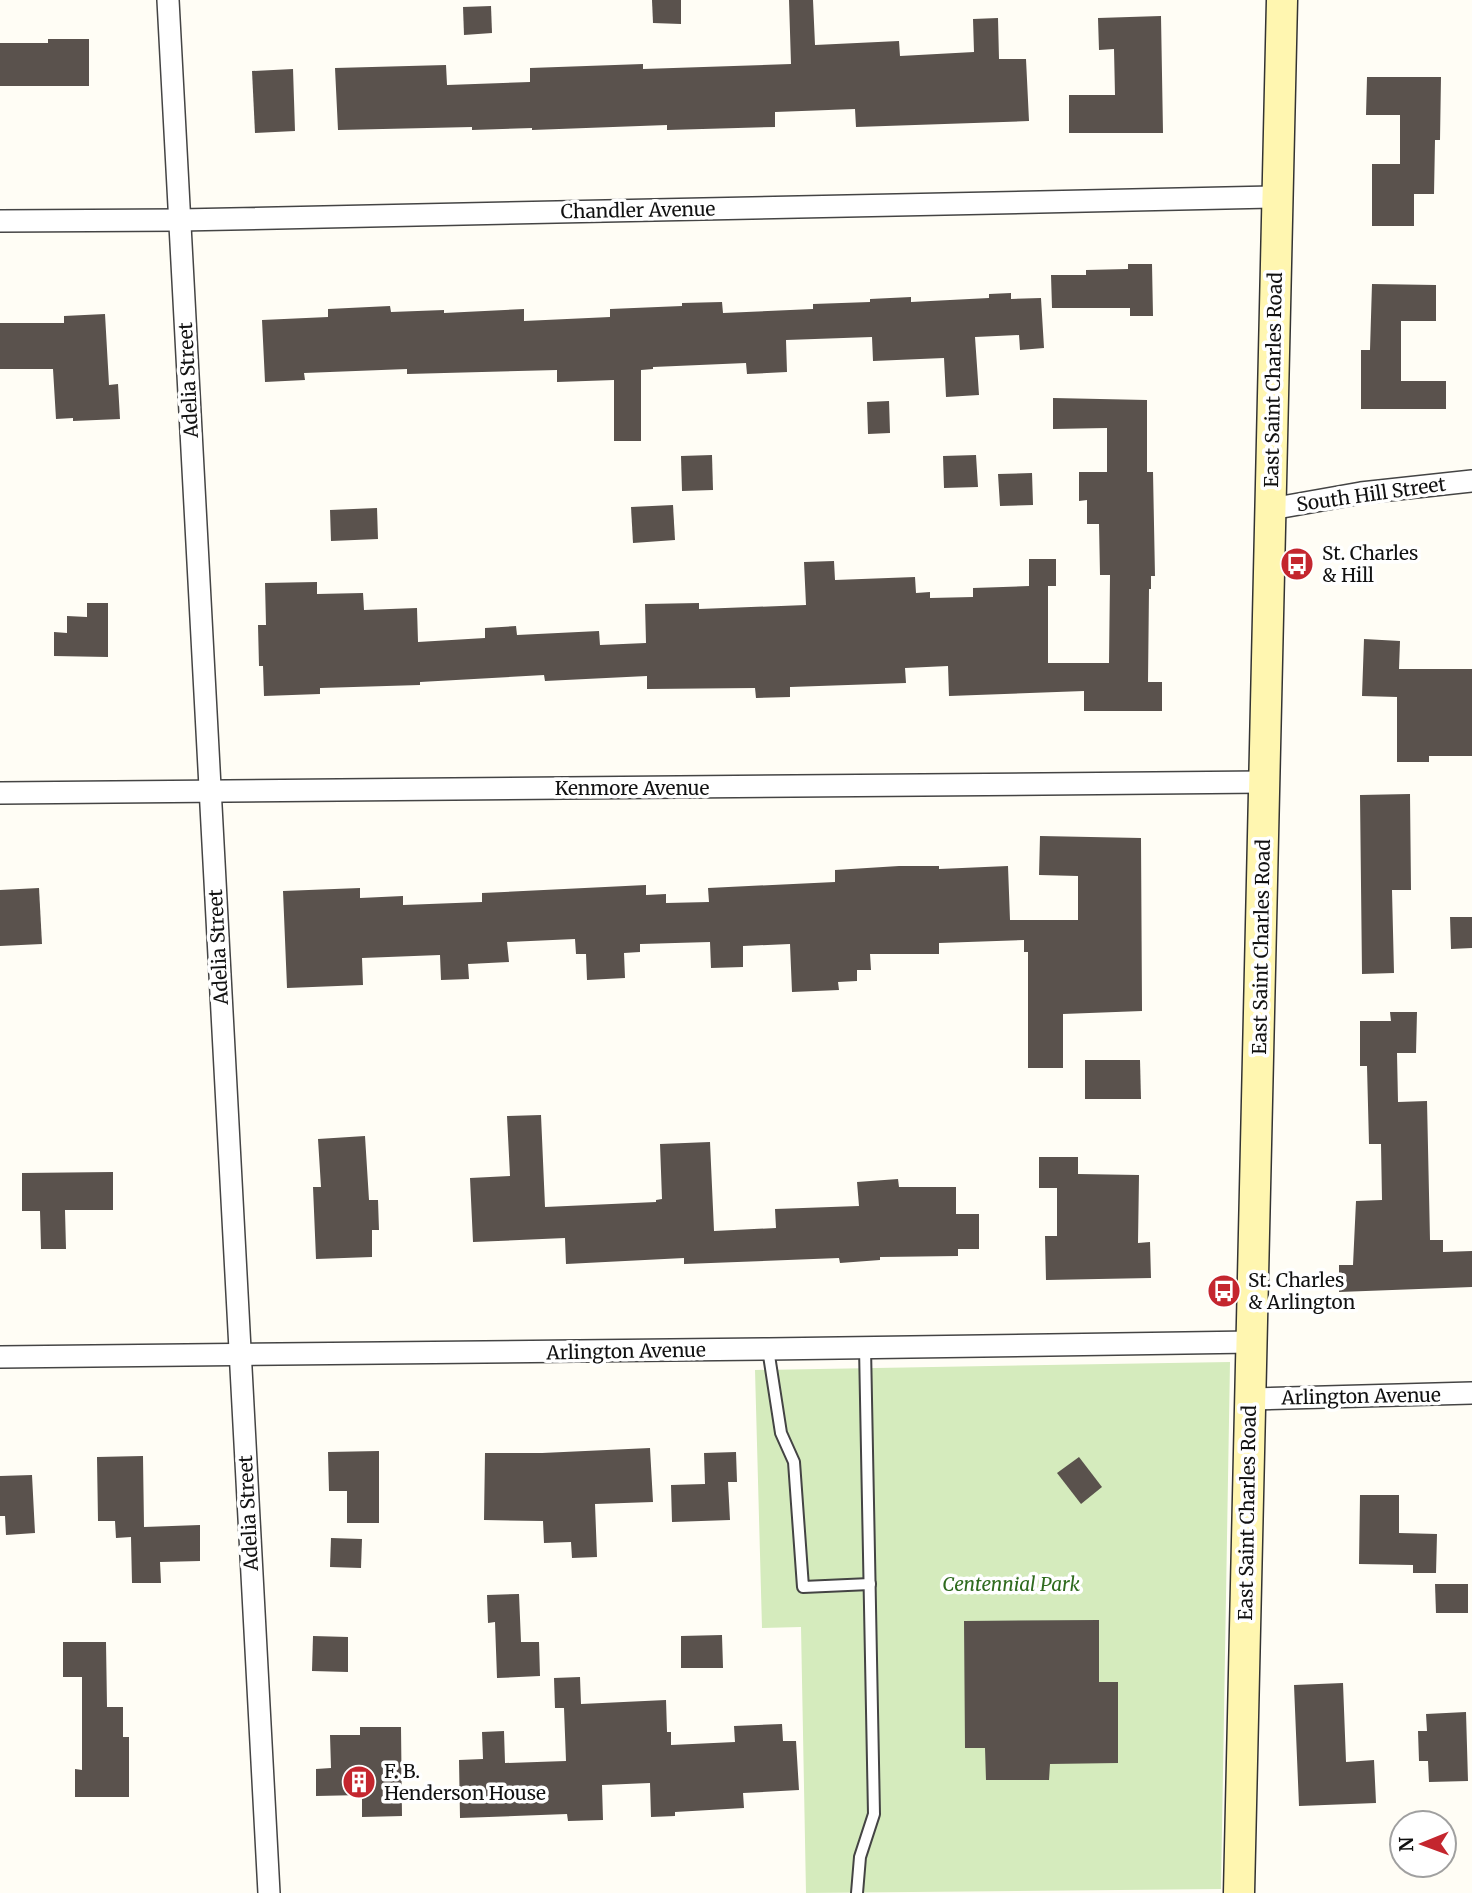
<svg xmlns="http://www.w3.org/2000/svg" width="1472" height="1893" viewBox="0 0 1472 1893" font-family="Merriweather,serif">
<rect width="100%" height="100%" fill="#fffdf5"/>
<!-- green -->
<polygon fill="#d5ebbd" points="1230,1362 1221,1889 806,1893 801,1627 762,1628 755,1370"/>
<!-- building -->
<g fill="#5a524d">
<polygon points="652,0 681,0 681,24 653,23"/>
<polygon points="789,0 813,0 815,45 899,41 900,56 974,52 973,19 998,18 999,59 1026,59 1029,121 856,127 855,109 775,112 775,127 667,130 667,125 532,130 532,128 472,130 472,127 338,130 335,68 446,65 447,85 530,82 530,68 643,64 643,69 791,64"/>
<polygon points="491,6 492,33 464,35 463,7"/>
<polygon points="1161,16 1163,133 1069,133 1069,95 1115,95 1114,49 1099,50 1098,18"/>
<polygon points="48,39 89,39 89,86 0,86 0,43 48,43"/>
<polygon points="293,69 295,131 255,133 252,71"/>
<polygon points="1367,77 1441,77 1440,140 1435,140 1434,194 1414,194 1414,226 1372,226 1372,164 1400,164 1400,115 1366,115"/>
<polygon points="1128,264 1152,264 1153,316 1130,316 1130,308 1052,308 1051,275 1086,275 1086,270 1128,269"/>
<polygon points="1372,284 1436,285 1436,321 1401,321 1401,381 1446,381 1446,409 1361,409 1361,350 1370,350"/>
<polygon points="1011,293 1011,299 1041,298 1044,348 1020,350 1019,335 975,337 979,395 946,397 944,358 873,361 872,337 786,340 787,372 747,374 746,363 653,367 653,369 641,370 641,441 614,441 614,380 557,382 557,370 407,374 407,369 304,373 305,380 265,382 262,320 328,317 328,309 390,306 391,312 444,310 444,313 524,309 524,321 610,317 610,309 682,306 682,303 722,302 723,313 813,309 813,304 870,302 870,299 911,297 911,302 989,298 989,294"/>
<polygon points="105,314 109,385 118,384 120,419 73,421 73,418 56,419 53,369 0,369 0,323 64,323 64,316"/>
<polygon points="1053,398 1147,400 1147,472 1153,472 1155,576 1151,576 1151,589 1149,589 1148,682 1162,682 1162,711 1084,711 1084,691 949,696 948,666 905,668 906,683 790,687 790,697 756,698 755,688 647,689 647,676 545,681 544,675 420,682 420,685 320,688 320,694 264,696 263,666 259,666 258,625 266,625 265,583 317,582 317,594 363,593 364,610 417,608 418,642 485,638 485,628 516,626 517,635 599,631 600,645 646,643 645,604 699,603 699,609 806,605 804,562 834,561 835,580 915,577 916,593 930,592 930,598 973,597 973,588 1029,586 1029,559 1056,559 1056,586 1048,586 1048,663 1109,663 1110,575 1100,575 1099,524 1087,524 1087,500 1079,501 1079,472 1107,472 1107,428 1053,429"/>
<polygon points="889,401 890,433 868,434 867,402"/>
<polygon points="712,455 713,490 682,491 681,456"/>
<polygon points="976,455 978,487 944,488 943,456"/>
<polygon points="1032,473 1033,505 1000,506 998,474"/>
<polygon points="673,505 675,540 633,543 631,507"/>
<polygon points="377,508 378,539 331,541 330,510"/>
<polygon points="87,603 108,603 108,657 54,656 54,632 67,633 67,616 87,617"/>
<polygon points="1364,639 1400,641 1399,669 1472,669 1472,756 1429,756 1429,762 1397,762 1397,697 1362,696"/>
<polygon points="1410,794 1411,890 1392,890 1394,973 1362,974 1360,795"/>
<polygon points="1040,836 1141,838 1142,1011 1063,1014 1063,1068 1028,1068 1028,952 1024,952 1024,940 939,943 939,954 870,954 871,970 857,970 857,981 838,982 839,990 792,992 790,944 743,946 743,967 711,968 710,942 640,944 640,952 624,953 625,978 587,980 586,954 576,954 575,939 507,942 509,962 468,964 469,979 441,980 440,955 362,958 363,985 287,988 283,891 360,888 360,898 403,896 403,905 482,902 482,893 646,885 646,895 666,894 666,903 709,902 708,888 835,882 835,870 899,866 939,866 939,869 1008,866 1010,920 1078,920 1078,876 1039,875"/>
<polygon points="39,888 42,944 0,946 0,890"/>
<polygon points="1450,917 1472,917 1472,948 1451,949"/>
<polygon points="1390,1012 1417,1012 1416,1053 1397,1053 1398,1102 1427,1101 1430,1240 1443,1240 1443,1252 1472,1251 1472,1287 1339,1292 1339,1265 1353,1265 1356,1201 1382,1200 1381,1144 1369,1144 1367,1066 1360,1066 1360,1021 1391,1021"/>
<polygon points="1085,1060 1140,1060 1141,1099 1085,1099"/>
<polygon points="541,1115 545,1207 656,1202 656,1200 662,1199 660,1144 710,1142 714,1231 776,1228 775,1209 859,1206 857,1182 898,1179 899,1187 956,1187 956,1214 979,1214 979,1249 958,1249 958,1256 880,1257 880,1260 840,1263 839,1258 684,1264 684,1258 566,1264 565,1238 473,1242 470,1178 510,1176 507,1116"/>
<polygon points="365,1136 369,1200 378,1200 379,1230 372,1230 372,1257 316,1259 313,1187 321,1187 318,1139"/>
<polygon points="1039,1157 1078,1157 1078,1174 1139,1175 1138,1243 1150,1242 1151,1278 1046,1280 1045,1236 1057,1236 1057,1188 1039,1188"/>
<polygon points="113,1172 113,1210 65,1210 66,1249 41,1249 40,1211 22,1211 22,1173"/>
<polygon points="650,1448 653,1502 595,1504 597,1557 572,1558 571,1542 544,1543 543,1521 484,1520 485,1453 542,1453"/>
<polygon points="379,1451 379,1523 347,1523 347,1491 329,1491 328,1452"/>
<polygon points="736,1452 737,1482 728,1482 730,1520 672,1522 671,1485 705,1484 704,1453"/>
<polygon points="143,1456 144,1527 200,1525 200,1561 160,1562 161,1583 132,1583 131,1537 116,1538 115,1521 98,1521 97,1457"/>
<polygon points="1079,1457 1102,1487 1081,1504 1057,1473"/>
<polygon points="32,1475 35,1533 6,1535 5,1516 0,1516 0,1476"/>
<polygon points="1360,1495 1399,1495 1399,1533 1437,1534 1436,1573 1413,1573 1413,1565 1359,1564"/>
<polygon points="331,1538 362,1539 361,1568 330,1567"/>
<polygon points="1435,1584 1468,1584 1468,1613 1436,1613"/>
<polygon points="519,1594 521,1642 539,1642 540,1676 497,1678 495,1622 488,1623 487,1595"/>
<polygon points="1099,1620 1099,1682 1118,1682 1118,1763 1050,1764 1049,1780 986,1780 985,1748 965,1748 964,1621"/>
<polygon points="722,1635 723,1668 681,1668 681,1636"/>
<polygon points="313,1636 348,1637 348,1672 312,1671"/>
<polygon points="63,1642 106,1642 107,1707 123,1707 123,1737 129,1737 129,1797 75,1797 75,1769 82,1770 82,1677 63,1677"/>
<polygon points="580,1677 581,1704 666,1700 667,1732 671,1732 671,1745 735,1742 734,1726 782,1724 783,1741 796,1741 799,1790 743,1793 744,1808 675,1812 675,1816 651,1817 650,1783 602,1785 603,1820 568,1821 567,1814 460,1818 459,1760 483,1759 482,1732 504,1731 505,1763 566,1761 564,1708 555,1708 554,1678"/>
<polygon points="1343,1683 1346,1762 1374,1760 1376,1803 1299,1806 1294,1685"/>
<polygon points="1466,1712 1468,1781 1429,1782 1428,1761 1419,1761 1418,1731 1427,1731 1426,1714"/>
<polygon points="360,1727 401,1727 402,1816 362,1817 362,1795 316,1796 316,1769 331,1768 330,1735 360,1735"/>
</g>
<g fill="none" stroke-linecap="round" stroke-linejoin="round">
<defs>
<g id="lane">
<polyline points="768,1349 781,1433 794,1462 803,1587 870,1584"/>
<polyline points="857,1893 860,1857 874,1814 865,1347"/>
</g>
<g id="street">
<polyline points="168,0 269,1893"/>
<polyline points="0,221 180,220 1277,197"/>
<polyline points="1271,509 1361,493 1472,481"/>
<polyline points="0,793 1264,782"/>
<polyline points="0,1357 768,1349 1252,1342"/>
<polyline points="1250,1399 1472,1393"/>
</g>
<polyline id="secondary" points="1239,1893 1282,0"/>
</defs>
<!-- lane casing -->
<use href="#lane" stroke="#444" stroke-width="14"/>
<!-- street casing -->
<use href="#street" stroke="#444" stroke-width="24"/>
<!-- secondary casing -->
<use href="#secondary" stroke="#333" stroke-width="33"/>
<!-- lane -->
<use href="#lane" stroke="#fff" stroke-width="10"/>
<!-- street -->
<use href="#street" stroke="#fff" stroke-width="21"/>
<!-- secondary -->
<use href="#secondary" stroke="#fff6b0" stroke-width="30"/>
</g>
<!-- icons -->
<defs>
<symbol id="bus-disc" viewBox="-11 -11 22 22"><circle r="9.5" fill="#c4262e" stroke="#fff"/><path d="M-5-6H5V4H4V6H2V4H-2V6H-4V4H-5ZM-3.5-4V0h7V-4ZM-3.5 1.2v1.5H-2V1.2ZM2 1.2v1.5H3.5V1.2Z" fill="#fff"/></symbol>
<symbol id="building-disc" viewBox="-11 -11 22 22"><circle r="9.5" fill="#c4262e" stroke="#fff"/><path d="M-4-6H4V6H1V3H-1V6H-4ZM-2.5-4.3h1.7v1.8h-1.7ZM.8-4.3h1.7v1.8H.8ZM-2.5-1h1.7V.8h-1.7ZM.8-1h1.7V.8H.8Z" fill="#fff"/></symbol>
</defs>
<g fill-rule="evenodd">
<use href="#bus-disc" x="1278" y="545" width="38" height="38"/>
<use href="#bus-disc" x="1205" y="1272" width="38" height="38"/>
<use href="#building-disc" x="340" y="1763" width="38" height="38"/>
</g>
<g text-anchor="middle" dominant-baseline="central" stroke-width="7" stroke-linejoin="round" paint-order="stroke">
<!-- street labels -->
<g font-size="19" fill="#111" stroke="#fff">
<text transform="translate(638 210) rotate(-1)">Chandler Avenue</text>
<text transform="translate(188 380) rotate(-93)">Adelia Street</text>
<text transform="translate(1273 380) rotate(-89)">East Saint Charles Road</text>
<text transform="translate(1371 494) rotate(-8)">South Hill Street</text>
<text x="632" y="788">Kenmore Avenue</text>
<text transform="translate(218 947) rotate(-93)">Adelia Street</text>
<text transform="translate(1261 947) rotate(-89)">East Saint Charles Road</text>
<text transform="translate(626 1351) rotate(-1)">Arlington Avenue</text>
<text transform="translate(1361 1396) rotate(-1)">Arlington Avenue</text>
<text transform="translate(248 1513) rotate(-93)">Adelia Street</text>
<text transform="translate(1247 1513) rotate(-89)">East Saint Charles Road</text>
</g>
<!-- poi labels -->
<g font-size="19" fill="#111" stroke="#fff" text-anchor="start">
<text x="1322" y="553">St. Charles<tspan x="1322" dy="22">&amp; Hill</tspan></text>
<text x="1248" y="1280">St. Charles<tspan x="1248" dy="22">&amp; Arlington</tspan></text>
<text x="384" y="1771">F. B.<tspan x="384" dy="22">Henderson House</tspan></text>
</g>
<!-- park labels -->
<g font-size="19" font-style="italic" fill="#2f6b1f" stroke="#fff">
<text x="1011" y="1584">Centennial Park</text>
</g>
</g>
<!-- north arrow -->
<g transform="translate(1423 1844) rotate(269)"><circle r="33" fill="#ffffff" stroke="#a0a0a0" stroke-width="2"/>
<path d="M0-5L12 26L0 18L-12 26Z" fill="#c4262e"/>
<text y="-10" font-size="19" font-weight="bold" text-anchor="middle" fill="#111111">N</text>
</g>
</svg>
